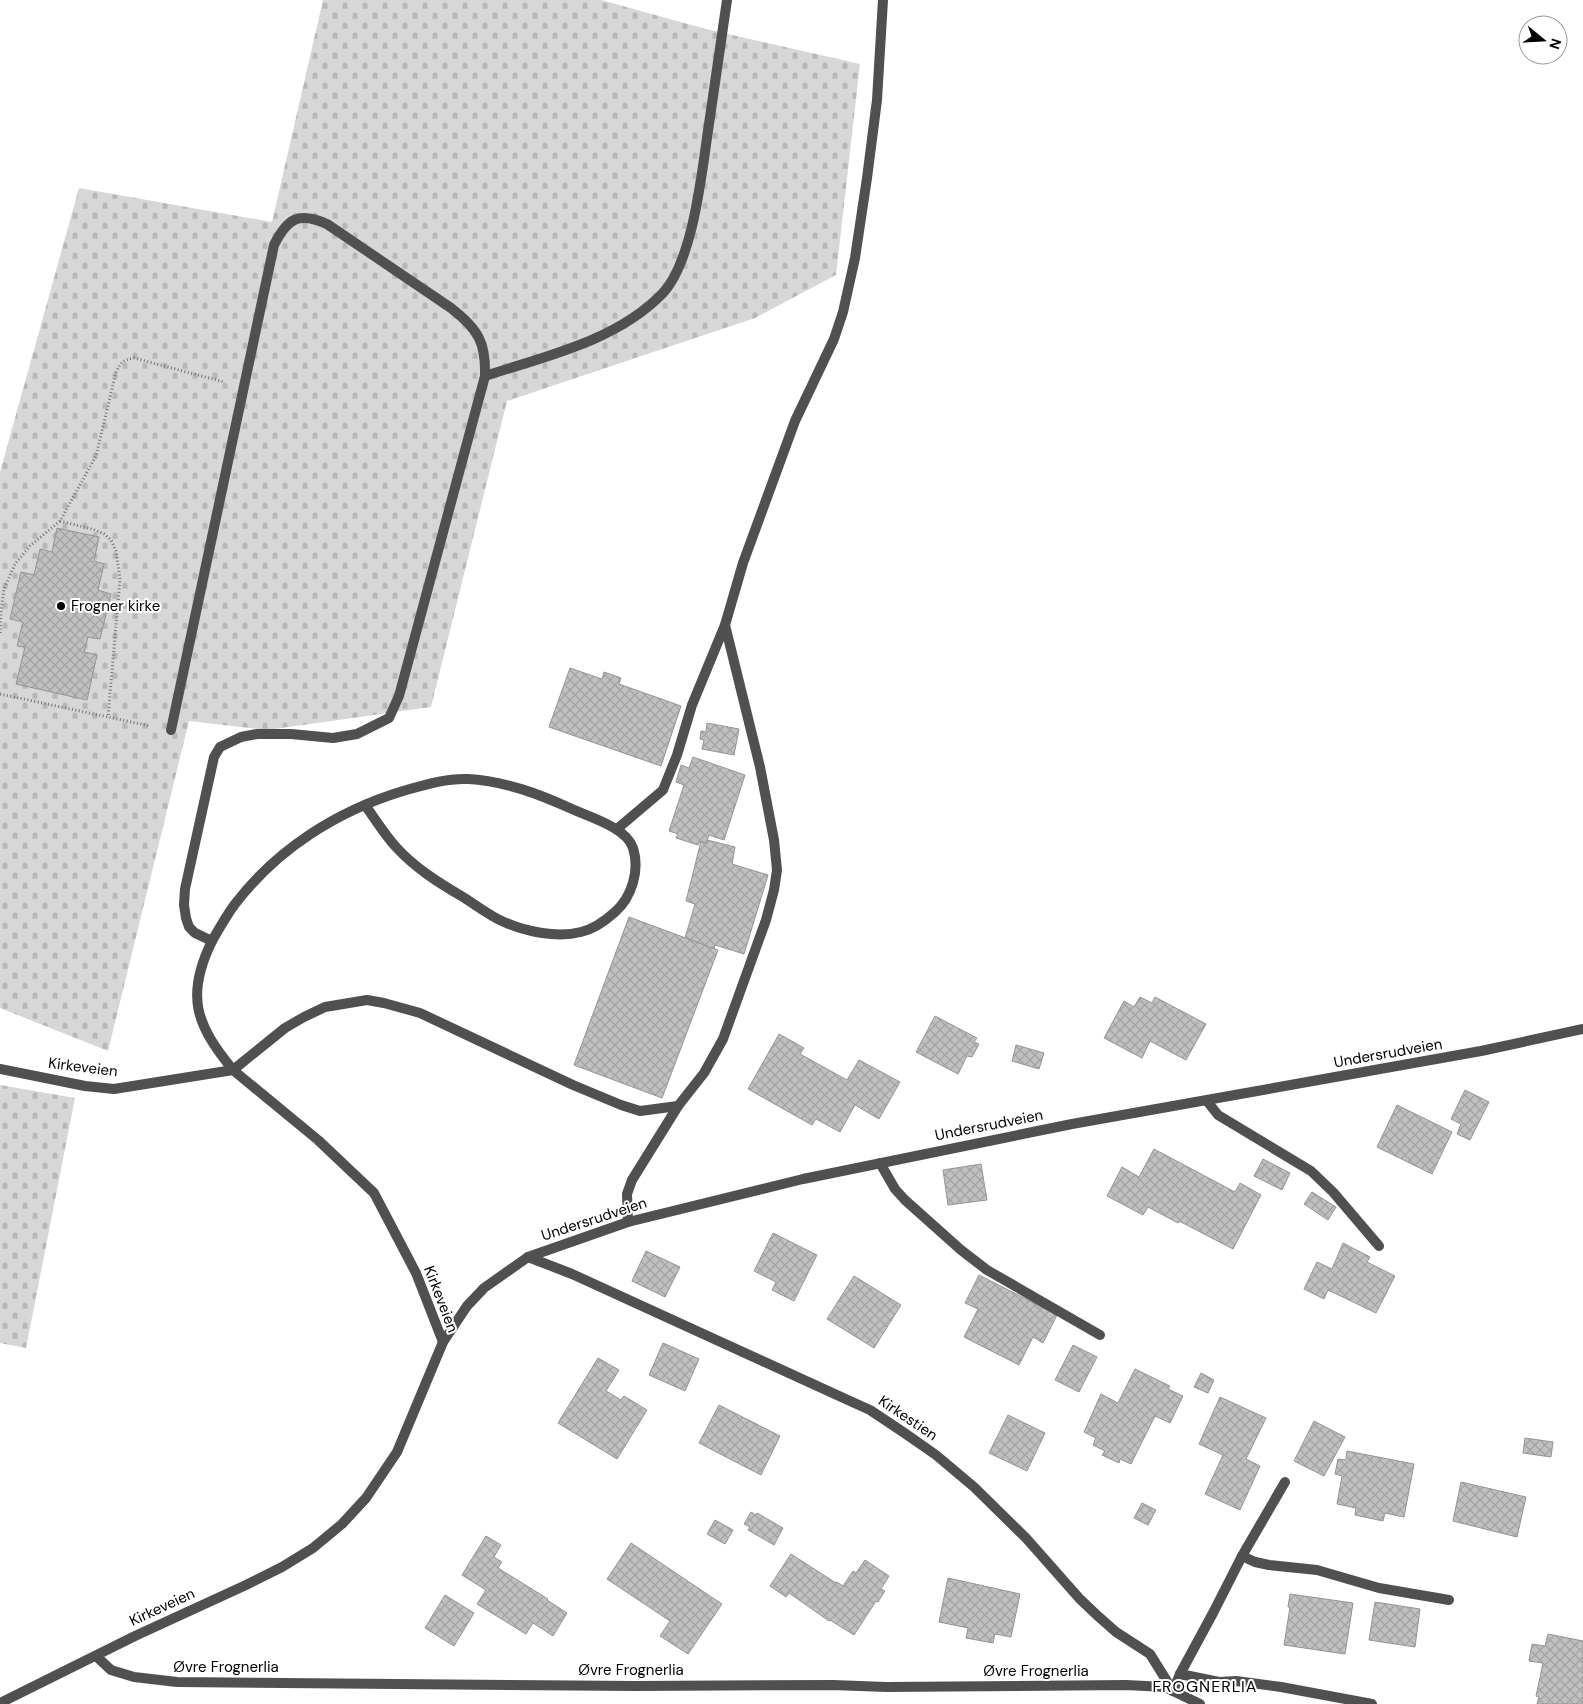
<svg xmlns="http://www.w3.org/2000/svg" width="1583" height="1704" viewBox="0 0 1583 1704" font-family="'DM Sans',sans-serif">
<defs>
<pattern id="cemetery-stones" width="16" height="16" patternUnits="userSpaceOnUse" patternTransform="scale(1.25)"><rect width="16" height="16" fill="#d7d7d7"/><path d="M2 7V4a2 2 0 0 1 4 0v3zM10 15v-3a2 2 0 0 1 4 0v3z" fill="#b7b7b7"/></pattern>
<pattern id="building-cross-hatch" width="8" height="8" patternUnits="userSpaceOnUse" patternTransform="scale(1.25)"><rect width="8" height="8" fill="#c0c0c0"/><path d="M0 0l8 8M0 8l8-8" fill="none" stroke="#a3a3a3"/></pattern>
</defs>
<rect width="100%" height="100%" fill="#fff"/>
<!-- cemetery -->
<g fill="url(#cemetery-stones)">
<polygon points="323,0 601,0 706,29 860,64 836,275 755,318 507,401 431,707 267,730 189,721 108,1051 0,1008 0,472 79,188 272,222"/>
<polygon points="0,1085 75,1098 26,1348 0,1343"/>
</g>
<!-- building -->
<g fill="url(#building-cross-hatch)" stroke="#949494">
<polygon points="57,528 99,537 94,561 104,564 98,590 111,594 100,639 88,637 84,652 97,655 87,700 16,684 25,647 17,646 23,622 10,619 21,572 34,575 40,549 52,552"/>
<polygon points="570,668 602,679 604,672 621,678 619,684 681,706 661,766 549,727"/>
<polygon points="707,723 739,729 734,755 702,749 704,740 700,739 701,731 706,732"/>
<polygon points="693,757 745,775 724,840 709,835 706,843 700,841 698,845 676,838 678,834 669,831 684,785 676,782 681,765 689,768"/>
<polygon points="707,840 735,847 732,864 768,875 744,954 715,945 714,949 685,938 695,904 686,901 701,841 706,843"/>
<polygon points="629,917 718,950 662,1098 574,1065"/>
<polygon points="1140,997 1152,1003 1155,997 1206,1024 1186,1060 1150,1041 1142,1058 1104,1038 1124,1001 1134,1007"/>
<polygon points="935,1016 977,1038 974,1042 979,1044 972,1057 967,1056 958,1074 916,1052"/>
<polygon points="779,1034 804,1048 800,1054 847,1080 859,1060 900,1082 879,1119 855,1105 840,1132 816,1119 812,1125 748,1089"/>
<polygon points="1016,1045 1044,1053 1039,1069 1012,1061"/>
<polygon points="1465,1090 1489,1102 1470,1140 1457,1134 1461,1124 1451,1119"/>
<polygon points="1397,1105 1452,1132 1432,1174 1377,1147"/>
<polygon points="1154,1149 1235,1192 1240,1183 1261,1195 1233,1249 1179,1221 1178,1223 1148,1207 1143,1215 1107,1196 1122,1167 1139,1177"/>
<polygon points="1263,1159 1290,1173 1282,1190 1254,1176"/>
<polygon points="981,1164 987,1200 948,1205 943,1170"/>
<polygon points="1312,1192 1336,1207 1328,1220 1304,1204"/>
<polygon points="773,1233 817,1255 794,1301 772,1290 776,1282 754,1271"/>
<polygon points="1343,1243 1370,1257 1367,1262 1395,1276 1376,1313 1328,1290 1324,1299 1304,1289 1317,1262 1332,1269"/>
<polygon points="646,1251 680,1267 665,1297 632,1281"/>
<polygon points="979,1275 1057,1315 1043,1343 1033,1337 1019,1365 964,1337 978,1309 965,1303"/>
<polygon points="854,1276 901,1305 874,1348 827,1319"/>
<polygon points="663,1343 699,1359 685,1391 649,1375"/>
<polygon points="1073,1345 1097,1357 1079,1392 1055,1380"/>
<polygon points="598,1358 619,1370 606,1391 621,1400 624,1396 647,1410 617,1459 558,1423"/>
<polygon points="1135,1369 1170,1386 1168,1389 1183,1396 1170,1423 1155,1416 1131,1464 1120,1459 1119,1463 1102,1455 1105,1451 1093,1445 1096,1438 1084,1432 1101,1394 1118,1403"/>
<polygon points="1201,1373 1214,1380 1208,1393 1194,1387"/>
<polygon points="1220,1397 1266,1418 1246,1459 1260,1466 1240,1510 1205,1494 1223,1455 1199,1444"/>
<polygon points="719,1405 780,1436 761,1475 699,1443"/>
<polygon points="1008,1415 1045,1433 1027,1471 989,1453"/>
<polygon points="1314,1421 1345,1437 1324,1476 1294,1461"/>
<polygon points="1525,1438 1553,1442 1551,1457 1523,1453"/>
<polygon points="1347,1451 1414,1464 1404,1517 1385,1513 1383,1521 1355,1515 1356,1508 1337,1504 1342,1476 1335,1474 1338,1459 1346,1460"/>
<polygon points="1461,1482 1526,1497 1517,1537 1453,1521"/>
<polygon points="1142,1503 1156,1510 1148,1525 1134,1518"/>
<polygon points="751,1512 756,1515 757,1513 783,1528 774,1545 748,1530 750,1527 744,1524"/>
<polygon points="715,1520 733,1530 725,1544 707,1534"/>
<polygon points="486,1536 501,1545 494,1557 502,1562 498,1568 548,1599 547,1600 567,1613 553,1636 533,1623 526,1634 477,1604 486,1590 462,1575"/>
<polygon points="631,1543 722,1604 688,1654 660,1636 670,1621 607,1579"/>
<polygon points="791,1554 836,1583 837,1582 843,1586 853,1571 856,1573 865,1560 889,1576 881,1589 885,1591 878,1602 876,1601 854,1635 830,1620 829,1621 789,1593 786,1597 770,1586"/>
<polygon points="948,1578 1020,1594 1011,1637 995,1634 993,1643 966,1638 968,1628 939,1622"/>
<polygon points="1290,1594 1353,1603 1345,1654 1284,1645 1290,1607 1288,1607"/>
<polygon points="445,1595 474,1613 454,1646 425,1628"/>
<polygon points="1375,1602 1420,1609 1415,1647 1369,1640"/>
<polygon points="1548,1634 1583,1641 1583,1704 1537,1704 1539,1697 1536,1696 1543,1663 1529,1661 1532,1644 1545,1646"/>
</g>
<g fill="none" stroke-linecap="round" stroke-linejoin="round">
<!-- path -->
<g stroke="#727272" stroke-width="3" stroke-dasharray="1 2.5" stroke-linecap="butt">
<polyline points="60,521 92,529 104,534 111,540 116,551 120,579 108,717"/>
<path d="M0,633L1,611L4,589L15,564L30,546L60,521L96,456L116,372C121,362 123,360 134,358L224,382"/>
<polyline points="0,694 150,726"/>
</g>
<!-- service -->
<g stroke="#505050" stroke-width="10">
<path d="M485,376C546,356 616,341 662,294C694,261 702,169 709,124C715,83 721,41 727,0"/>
<path d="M171,730L274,245C287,219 298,211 327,224L451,308C478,329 486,342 485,376L399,696L389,718L357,734L333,738L291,734H257L241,737L220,747L214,757L185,889L184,905L186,918L189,927L195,933L212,941C219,929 226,916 235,904C277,849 337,811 403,791C424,785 446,778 468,779C505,781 539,794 572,809C590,817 627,828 633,848C640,870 632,897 615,912C605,921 594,929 581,932C557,938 527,932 504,922C490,916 476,905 463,897C439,883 415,868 396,847C385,835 375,819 365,805"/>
<polyline points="617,829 663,790 677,755 692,705 725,625 743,563 795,421 834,339 843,312 855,258 867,178 877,100 883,0"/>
<polyline points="0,1069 85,1086 114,1089 233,1070"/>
<polyline points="233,1070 285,1028 304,1017 325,1007 367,1000 384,1003 420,1013 573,1085 621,1105 640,1111 678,1106"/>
<polyline points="233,1070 318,1140 374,1193 416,1273 443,1342"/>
<polyline points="1207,1101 1218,1115 1311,1171 1333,1192 1379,1246"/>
<polyline points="880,1163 895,1189 905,1200 961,1250 987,1270 1100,1335"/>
<polyline points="628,1222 627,1194 632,1180 678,1106 704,1073 723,1039 766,920 774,890 777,870 774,840 760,767 725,625"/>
<polyline points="1242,1556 1255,1562 1269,1565 1317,1570 1379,1588 1449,1600"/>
</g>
<!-- minor -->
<g stroke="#505050" stroke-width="10">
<path d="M212,941C185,996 196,1025 233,1070"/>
<polyline points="528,1257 572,1274 850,1401 870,1410 903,1432 936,1455 974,1487 1026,1538 1079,1598 1099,1617 1116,1632 1150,1654 1173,1691 1200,1704"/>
<polyline points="96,1656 111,1670 134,1677 177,1682 636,1686 833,1685 886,1687 1126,1685 1165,1687 1173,1691 1180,1674 1213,1613 1242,1556 1285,1482"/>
<polyline points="1180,1674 1219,1682 1236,1681 1281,1687 1372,1704"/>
<polyline points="0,1703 135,1636 246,1585 282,1567 313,1548 342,1524 366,1498 397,1452 443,1342 467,1306 484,1288 528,1257 628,1222 803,1179 1072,1124 1481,1051 1583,1029"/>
</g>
</g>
<!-- markers -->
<circle fill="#000" stroke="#fff" stroke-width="2" cx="61" cy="606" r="5"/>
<g text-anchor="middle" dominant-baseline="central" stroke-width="4" stroke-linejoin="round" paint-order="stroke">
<!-- poi labels -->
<g font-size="15" fill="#000" stroke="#fff" text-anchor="start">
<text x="71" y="606">Frogner kirke</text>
</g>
<!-- street labels -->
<g font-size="15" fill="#000" stroke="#fff">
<text transform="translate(1388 1053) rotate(-10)">Undersrudveien</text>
<text transform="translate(83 1067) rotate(7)">Kirkeveien</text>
<text transform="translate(989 1125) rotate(-11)">Undersrudveien</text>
<text transform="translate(594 1219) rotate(-18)">Undersrudveien</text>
<text transform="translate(441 1299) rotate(69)">Kirkeveien</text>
<text transform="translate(908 1418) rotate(34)">Kirkestien</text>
<text transform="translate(162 1607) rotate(-25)">Kirkeveien</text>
<text x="226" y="1667">Øvre Frognerlia</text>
<text x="631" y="1670">Øvre Frognerlia</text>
<text x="1036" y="1671">Øvre Frognerlia</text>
</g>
<!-- neighbourhood labels -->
<g font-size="16" letter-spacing="1" fill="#000" stroke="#fff">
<text x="1205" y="1686">FROGNERLIA</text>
</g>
</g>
<!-- north arrow -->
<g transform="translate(1543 40) rotate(108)"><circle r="24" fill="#ffffff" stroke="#999999"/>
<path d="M0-4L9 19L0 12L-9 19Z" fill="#000000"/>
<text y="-8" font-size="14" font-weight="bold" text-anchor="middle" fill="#000000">N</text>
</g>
</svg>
